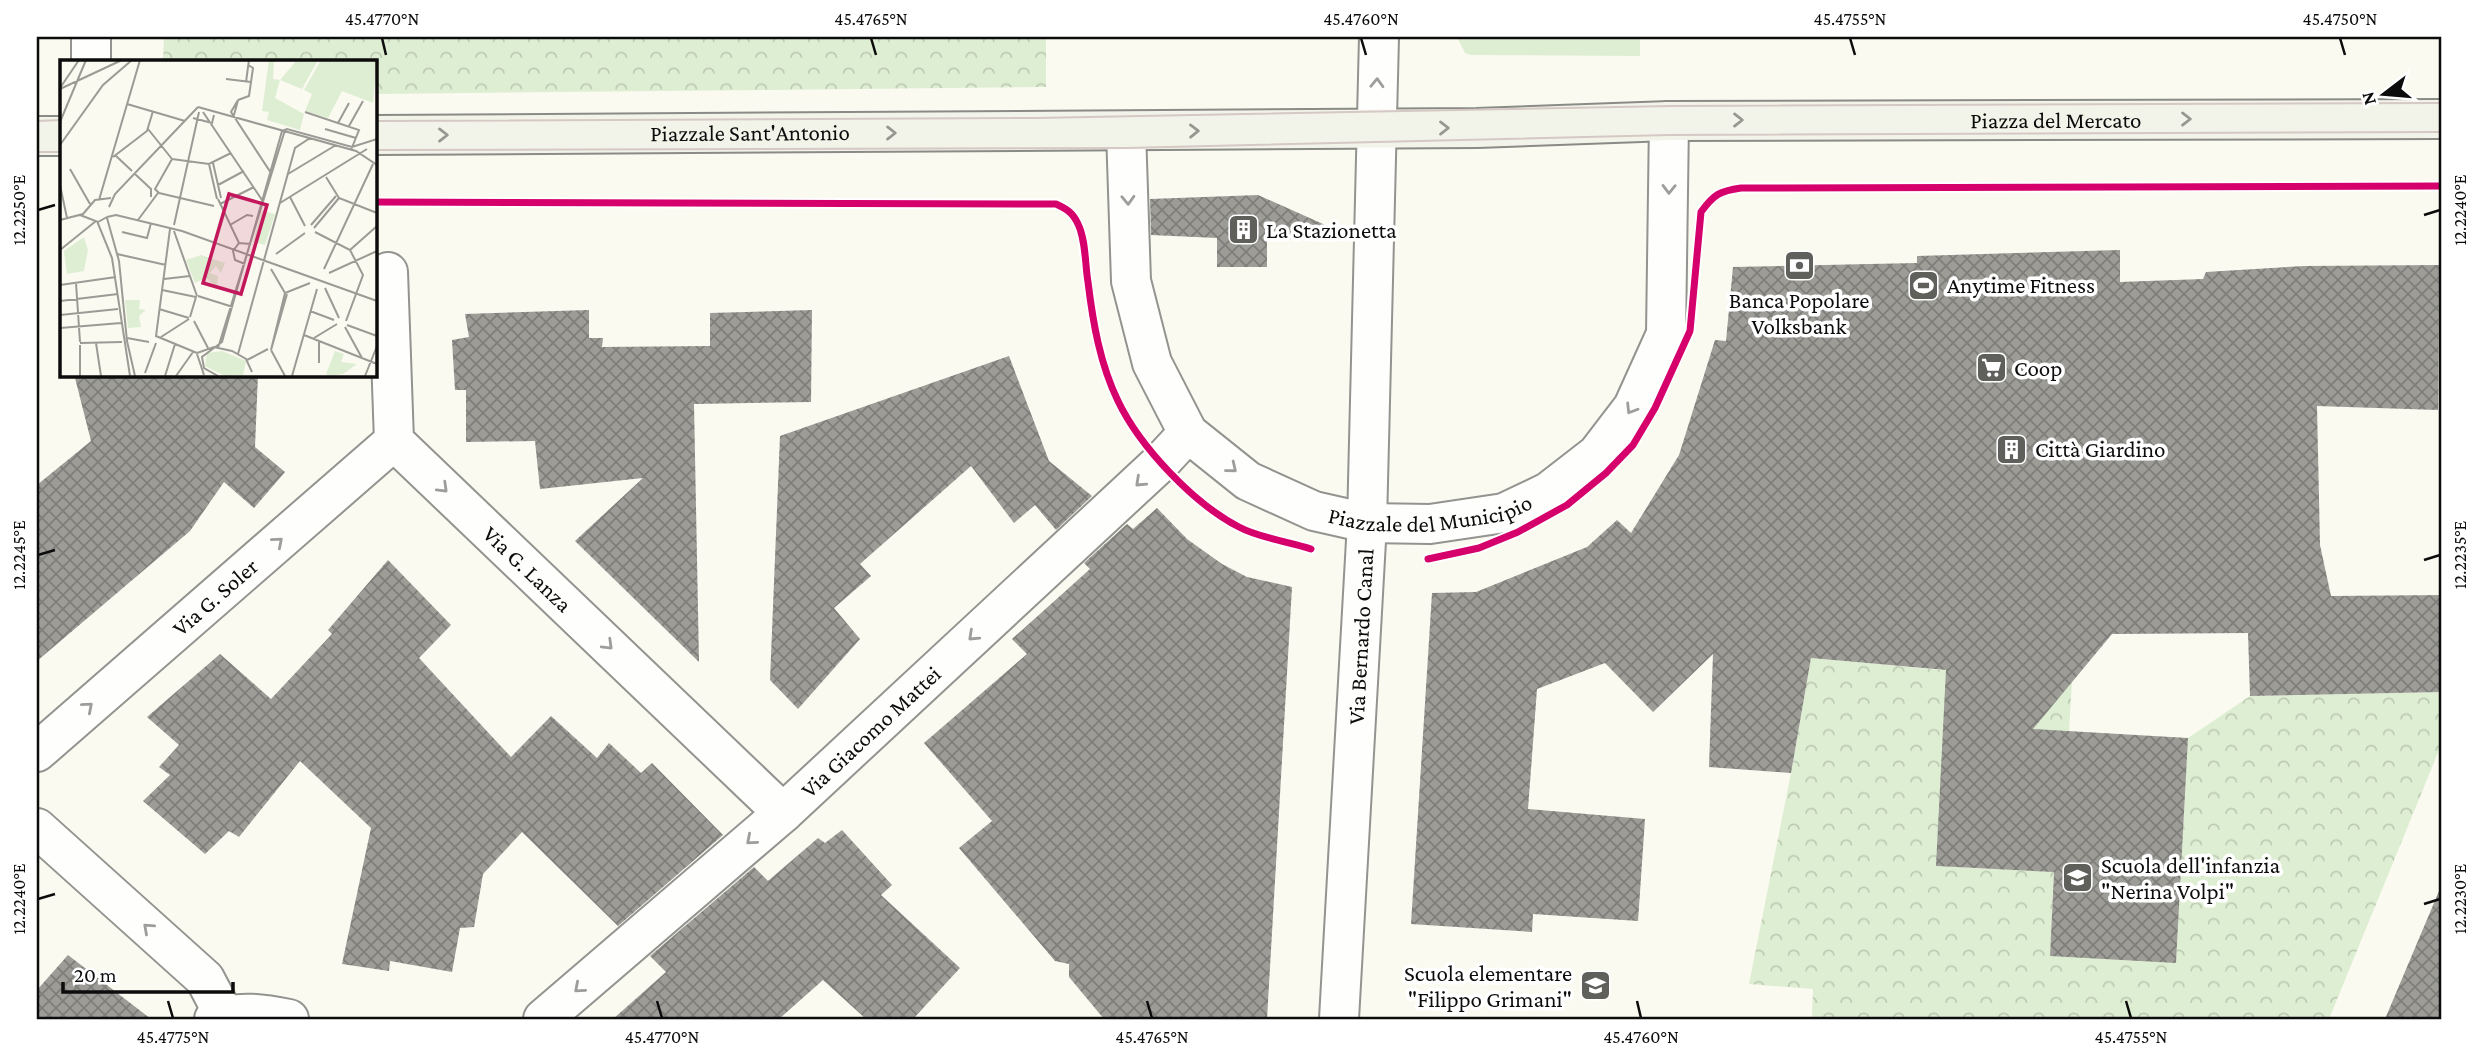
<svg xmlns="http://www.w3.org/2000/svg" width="2479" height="1056" viewBox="0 0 2479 1056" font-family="'Crimson Pro',serif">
<defs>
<pattern id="park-crowns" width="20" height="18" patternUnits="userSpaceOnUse" patternTransform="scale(1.75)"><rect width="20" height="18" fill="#deeed2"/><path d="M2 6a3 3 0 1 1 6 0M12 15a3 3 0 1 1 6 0" fill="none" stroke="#bdcbb3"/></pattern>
<pattern id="building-cross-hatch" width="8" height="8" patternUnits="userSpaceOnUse" patternTransform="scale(1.75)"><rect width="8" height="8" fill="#9d9c97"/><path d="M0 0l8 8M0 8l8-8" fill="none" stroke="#7e7e7a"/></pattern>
</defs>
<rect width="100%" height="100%" fill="#fafaf1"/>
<!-- park -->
<g fill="url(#park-crowns)">
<polygon points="164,37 1046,37 1046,87 375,94 374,61 163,61"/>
<polygon points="1811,658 2072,682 2069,731 1936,866 1989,869 1991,844 2055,847 2050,955 2176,962 2188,738 2250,696 2442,692 2442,743 2329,1019 1812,1019 1813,989 1749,984 1791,773"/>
</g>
<!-- garden -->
<polygon fill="#deeed2" points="1457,37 1640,37 1640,56 1471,55 1465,53"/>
<!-- building -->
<g fill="url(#building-cross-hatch)">
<polygon points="1258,195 1352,237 1267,240 1267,267 1217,267 1217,238 1151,235 1150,199"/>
<polygon points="2120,250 2120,282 2203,279 2206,272 2304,266 2439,265 2438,410 2317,406 2320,545 2331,596 2442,595 2442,692 2250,696 2248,633 2112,634 2033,729 2188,738 2176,963 2050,956 2054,872 1936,866 1946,670 1811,658 1791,773 1709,767 1713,654 1653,712 1605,663 1537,689 1528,809 1645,819 1638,921 1533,914 1532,932 1411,924 1432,593 1476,592 1587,547 1617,520 1631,533 1679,455 1715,340 1726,341 1733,267 1917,263 1917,256"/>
<polygon points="589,310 589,338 603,338 602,347 710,346 710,313 812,310 811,402 694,404 699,662 575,541 643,478 540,489 535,441 466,442 466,390 455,390 452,340 469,337 465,314"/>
<polygon points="1009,356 1049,461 1092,496 1056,530 1035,505 1014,523 971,466 860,564 871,576 834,608 860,639 798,709 770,680 780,436"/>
<polygon points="74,374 258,374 255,447 285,472 254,508 224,482 190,531 37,661 37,485 91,441"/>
<polygon points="1157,508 1187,539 1222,564 1247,577 1292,587 1267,1019 1104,1019 1069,977 1069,964 1055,961 959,848 992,821 924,743 1027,654 1012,639 1090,569 1084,563 1127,524 1133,529"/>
<polygon points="388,560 451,625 419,658 511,757 551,716 597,758 609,743 641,773 652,763 723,835 618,926 522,832 483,874 474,927 460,928 452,972 390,961 389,971 342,964 371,828 300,761 239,837 229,831 205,854 143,801 170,775 159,767 179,745 147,717 220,654 271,699 332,634 328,630"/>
<polygon points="842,830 892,885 881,895 960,968 913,1019 866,1019 823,980 779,1019 613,1019 666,972 650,956 754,867 768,881 818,838 825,843"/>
<polygon points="2442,884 2442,1019 2385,1019"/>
<polygon points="68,955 151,1019 37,1019 37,990"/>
</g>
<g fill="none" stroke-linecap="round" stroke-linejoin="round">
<defs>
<g id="street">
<polyline points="91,37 91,61"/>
<path id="s1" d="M1126,131L1131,281L1152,363L1188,433L1248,481L1314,511L1367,523L1430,524L1504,513L1548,492L1597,454L1633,407L1666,334L1669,121"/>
<path id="s2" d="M388,272L394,441L783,813"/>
<path id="s3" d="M37,752L394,441"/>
<polyline points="37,828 205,979 226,1019"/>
<path d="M214,1019C239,1010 264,1014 289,1019"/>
<path id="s4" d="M543,1019L783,813L1161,462L1188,433"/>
<path id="s5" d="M1339,1019L1367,523L1379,37"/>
</g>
<g id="secondary">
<path id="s6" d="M374,135L1477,128L1669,121L2442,119"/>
<polyline points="37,136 61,136"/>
</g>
</defs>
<!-- street casing -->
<use href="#street" stroke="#93938f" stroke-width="42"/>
<!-- secondary casing -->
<use href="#secondary" stroke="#8a8a86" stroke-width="42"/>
<!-- street -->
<use href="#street" stroke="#fefefd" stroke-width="38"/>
<!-- secondary -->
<use href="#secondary" stroke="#f3f4e9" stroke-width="38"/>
<!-- tram -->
<g stroke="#d5c8c5" stroke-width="2">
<polyline points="37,121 61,120"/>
<polyline points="374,121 1036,118 1672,106 2442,103"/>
<polyline points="374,150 1126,148 1669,135 2442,132"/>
<polyline points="37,152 61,152"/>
</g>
<defs>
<g id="cycleway">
<path d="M374,202L1056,204C1067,209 1073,213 1078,224C1086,240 1085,265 1088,282C1093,323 1100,364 1118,401C1140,447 1194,504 1239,527C1259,538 1290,542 1311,549"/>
<path d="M1428,559L1479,548L1518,532L1567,505L1606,473L1633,445L1655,408L1690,331L1701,212C1714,194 1720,191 1741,188L2442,186"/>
</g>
</defs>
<!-- cycleway casing -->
<use href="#cycleway" stroke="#fff" stroke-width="11"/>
<!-- cycleway -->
<use href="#cycleway" stroke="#d6006c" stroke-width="7"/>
</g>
<!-- one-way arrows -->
<defs><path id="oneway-chevron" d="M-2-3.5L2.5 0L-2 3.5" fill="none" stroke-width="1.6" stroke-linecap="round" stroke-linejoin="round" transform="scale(1.75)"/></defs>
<g stroke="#9d9d9d">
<use href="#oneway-chevron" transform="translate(1377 83) rotate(-88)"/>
<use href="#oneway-chevron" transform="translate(1669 189) rotate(91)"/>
<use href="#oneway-chevron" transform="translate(1128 200) rotate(88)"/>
<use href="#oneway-chevron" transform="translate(1631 409) rotate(122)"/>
<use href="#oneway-chevron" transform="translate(1232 468) rotate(39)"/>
<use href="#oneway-chevron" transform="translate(1140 482) rotate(137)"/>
<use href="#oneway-chevron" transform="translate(443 488) rotate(44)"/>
<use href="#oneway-chevron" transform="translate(278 542) rotate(-41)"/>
<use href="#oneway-chevron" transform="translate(973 636) rotate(137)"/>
<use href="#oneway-chevron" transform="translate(608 645) rotate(44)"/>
<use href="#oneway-chevron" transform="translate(88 707) rotate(-41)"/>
<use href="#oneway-chevron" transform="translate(751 840) rotate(139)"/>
<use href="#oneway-chevron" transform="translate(148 928) rotate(-138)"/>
<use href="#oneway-chevron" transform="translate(579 988) rotate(139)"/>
</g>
<g stroke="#979791">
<use href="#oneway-chevron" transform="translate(2186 119)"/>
<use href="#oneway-chevron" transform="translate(1738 120)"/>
<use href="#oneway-chevron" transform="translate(1444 128)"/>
<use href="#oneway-chevron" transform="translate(1194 131) rotate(-1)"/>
<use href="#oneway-chevron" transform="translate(891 133)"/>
<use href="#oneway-chevron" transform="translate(443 135)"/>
</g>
<!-- ticks -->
<path fill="none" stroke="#0c0c0c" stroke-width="2.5" d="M382,38L386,55M871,38L876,55M1361,38L1366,55M1850,38L1855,55M2340,38L2345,55M38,210L55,205M2424,215L2440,210M38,555L55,550M2424,560L2440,555M38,899L55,894M2424,904L2440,899M168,1001L173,1018M657,1001L662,1018M1147,1001L1152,1018M1637,1001L1641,1018M2126,1001L2131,1018"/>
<!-- icons -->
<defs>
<symbol id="building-square" viewBox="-11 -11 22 22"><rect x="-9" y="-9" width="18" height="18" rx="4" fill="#5f5f5c" stroke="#fff"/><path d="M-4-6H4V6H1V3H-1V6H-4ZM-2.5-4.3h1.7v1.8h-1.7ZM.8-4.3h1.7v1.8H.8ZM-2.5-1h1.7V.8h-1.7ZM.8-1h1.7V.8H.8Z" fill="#fff"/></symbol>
<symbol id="bank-square" viewBox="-11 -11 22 22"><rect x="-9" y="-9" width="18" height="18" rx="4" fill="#5f5f5c" stroke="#fff"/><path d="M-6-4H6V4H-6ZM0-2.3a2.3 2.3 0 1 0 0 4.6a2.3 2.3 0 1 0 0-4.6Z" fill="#fff"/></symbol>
<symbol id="stadium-square" viewBox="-11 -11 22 22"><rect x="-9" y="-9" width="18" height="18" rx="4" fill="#5f5f5c" stroke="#fff"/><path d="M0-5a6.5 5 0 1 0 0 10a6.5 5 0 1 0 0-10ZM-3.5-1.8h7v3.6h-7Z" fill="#fff"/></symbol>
<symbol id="supermarket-square" viewBox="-11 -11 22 22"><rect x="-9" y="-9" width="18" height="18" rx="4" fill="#5f5f5c" stroke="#fff"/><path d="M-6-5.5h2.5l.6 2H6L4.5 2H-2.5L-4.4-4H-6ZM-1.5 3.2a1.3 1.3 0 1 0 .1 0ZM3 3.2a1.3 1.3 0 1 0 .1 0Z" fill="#fff"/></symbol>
<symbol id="school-square" viewBox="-11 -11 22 22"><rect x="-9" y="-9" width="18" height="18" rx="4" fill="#5f5f5c" stroke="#fff"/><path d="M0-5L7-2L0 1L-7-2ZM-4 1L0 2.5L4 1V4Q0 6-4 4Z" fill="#fff"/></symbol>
</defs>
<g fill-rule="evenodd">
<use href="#building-square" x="1226" y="212" width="35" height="35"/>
<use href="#bank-square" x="1782" y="248" width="35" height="35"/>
<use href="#stadium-square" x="1906" y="268" width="35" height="35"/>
<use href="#supermarket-square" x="1974" y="350" width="35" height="35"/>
<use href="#building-square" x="1994" y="432" width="35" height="35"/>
<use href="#school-square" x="2060" y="860" width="35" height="35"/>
<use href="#school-square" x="1578" y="968" width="35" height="35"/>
</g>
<g text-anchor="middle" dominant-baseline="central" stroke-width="7" stroke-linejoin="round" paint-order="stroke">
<!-- street labels -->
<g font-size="23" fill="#0c0c0c" stroke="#fff">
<text stroke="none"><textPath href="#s6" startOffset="1682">Piazza del Mercato</textPath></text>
<text stroke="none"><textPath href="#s6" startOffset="376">Piazzale Sant'Antonio</textPath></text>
<text stroke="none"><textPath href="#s1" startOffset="581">Piazzale del Municipio</textPath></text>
<text stroke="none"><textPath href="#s2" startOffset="354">Via G. Lanza</textPath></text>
<text stroke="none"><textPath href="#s3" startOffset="236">Via G. Soler</textPath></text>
<text stroke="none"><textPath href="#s5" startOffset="383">Via Bernardo Canal</textPath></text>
<text stroke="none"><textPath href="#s4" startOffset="436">Via Giacomo Mattei</textPath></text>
</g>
<!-- poi labels -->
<g font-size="23" fill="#0c0c0c" stroke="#fff" text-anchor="start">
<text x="1266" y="230">La Stazionetta</text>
<text x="1947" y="285">Anytime Fitness</text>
<text x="1799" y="300" text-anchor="middle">Banca Popolare<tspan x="1799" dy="26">Volksbank</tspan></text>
<text x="2014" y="368">Coop</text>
<text x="2035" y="449">Città Giardino</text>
<text x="2101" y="865">Scuola dell'infanzia<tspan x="2101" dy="26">"Nerina Volpi"</tspan></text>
<text x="1572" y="973" text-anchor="end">Scuola elementare<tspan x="1572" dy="26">"Filippo Grimani"</tspan></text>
</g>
</g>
<!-- overview -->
<g transform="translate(60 60)">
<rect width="317" height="317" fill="#fafaf1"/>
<path d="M237,0H258L242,29L220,20ZM261,0H317L313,43L282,31L268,58L245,51L252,34L244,30Z" fill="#deeed2"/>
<path d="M209,0H214L213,19L220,20L215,38L244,54L240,70L207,60L209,52L202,51ZM202,151L215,154L205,185L193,182ZM24,177L28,190L24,211L7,214L4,191ZM141,195L165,203L161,213L156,206L150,213L158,216L157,227L146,218L135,223L126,200ZM65,240H80L79,249L86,250L79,256L81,267L68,268ZM162,291L186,301L183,315L165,316L145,306L147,293Z" fill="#deeed2"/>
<path d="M275,291L284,294L281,302L297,304L283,314L269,316L266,314Z" fill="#deeed2"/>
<path fill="none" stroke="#9b9b95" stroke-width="2" d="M166,19L191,22M186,22L189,0M0,28L19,0M0,29L62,0M178,40L189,36L193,8L188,5M67,44L125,61M138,47L296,91L317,105M143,52L202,140M245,52L299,70L291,90M174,55L178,40L171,52L211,113M133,58L152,63L154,55M0,62L26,0M278,63L289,43M289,66L303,41M88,69L112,99M265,69L296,78M0,85L43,25L72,0M55,95L72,111M53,97L87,71L93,51M112,99L149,104L171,93M153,103L161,138M149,104L157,139M10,109L30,144M75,114L91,129V137M228,114L276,85M266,117L279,138L317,153M0,125L7,158M158,125L184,111M99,133L154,146M99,133L95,129L112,99M230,137L245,166M158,139L179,183M39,140L80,0M220,143L307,89M160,144L194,127M49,147L55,134L138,47M20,155L38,162L47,157M47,157L56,155L122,171L317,241M47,158L59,201L67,281L75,316M0,160L23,154L35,140L51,138M78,160L98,133M37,161L52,198L70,316M114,165L139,52M170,165L187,155L193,156M251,165L276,136M254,168L279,138M110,169L96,276L137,293M114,171L137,236M62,172L87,178L91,163M255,172L290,190L303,215L286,261M0,190L36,161M290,190L317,166M57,194L106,205M216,194L245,173M185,204L175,200L173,191L179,183L191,184M211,209L225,233M264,209L313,104M269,213L317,191M104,219L130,216M16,223L20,282M0,225L56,217M265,228L279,258M102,230L136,237L130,257M227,234L211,290L225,233L250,223M138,236L173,247M0,241L58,234M99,249L129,258M250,251L274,260M0,255L58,249M134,261L148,288M287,265L317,276M285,267L302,298M0,268L61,263M244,275L317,304M101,277L129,259M67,278L89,282M254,278L277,264M259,281V303M20,283L62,282M36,283L41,316M158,288L225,70M211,290L225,316M137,293L154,287L172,291L186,299L192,312M137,294L144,315M178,294L235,88L250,78M187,300L208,289M85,313L96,283M20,316V285M105,316L115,284M116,316L133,292M158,316L144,308L142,297L162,282L222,71L227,69L292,87L317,79M232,316L257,229M305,316L317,286"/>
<path fill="#c2185b" fill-opacity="0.15" stroke="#c2185b" stroke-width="3.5" d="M169,134L207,145L181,234L143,223Z"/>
<rect width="317" height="317" fill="none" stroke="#0c0c0c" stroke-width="3.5"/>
</g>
<!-- border -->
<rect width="2479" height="1056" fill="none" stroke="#ffffff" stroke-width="77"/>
<!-- north arrow -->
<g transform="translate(2384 94) rotate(254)" stroke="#ffffff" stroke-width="5" paint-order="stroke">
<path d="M0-5L12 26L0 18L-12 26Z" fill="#0c0c0c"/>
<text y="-10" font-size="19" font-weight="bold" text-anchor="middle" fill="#0c0c0c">N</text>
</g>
<!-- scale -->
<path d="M63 982v10h170v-10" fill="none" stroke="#0c0c0c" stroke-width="3.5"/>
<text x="74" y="982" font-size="21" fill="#0c0c0c" stroke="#ffffff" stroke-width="5" paint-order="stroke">20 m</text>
<rect x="38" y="38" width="2402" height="980" fill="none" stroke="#0c0c0c" stroke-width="2.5"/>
<g font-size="18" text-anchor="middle" fill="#0c0c0c">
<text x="382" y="25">45.4770°N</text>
<text x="871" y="25">45.4765°N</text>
<text x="1361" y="25">45.4760°N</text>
<text x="1850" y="25">45.4755°N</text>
<text x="2340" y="25">45.4750°N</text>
<text transform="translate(19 210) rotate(-90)" y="6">12.2250°E</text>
<text transform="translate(2460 210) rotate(-90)" y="6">12.2240°E</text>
<text transform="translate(19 555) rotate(-90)" y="6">12.2245°E</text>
<text transform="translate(2460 555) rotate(-90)" y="6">12.2235°E</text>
<text transform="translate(19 899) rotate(-90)" y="6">12.2240°E</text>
<text transform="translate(2460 899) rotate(-90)" y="6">12.2230°E</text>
<text x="173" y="1043">45.4775°N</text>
<text x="662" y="1043">45.4770°N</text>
<text x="1152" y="1043">45.4765°N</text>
<text x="1641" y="1043">45.4760°N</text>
<text x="2131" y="1043">45.4755°N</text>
</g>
</svg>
